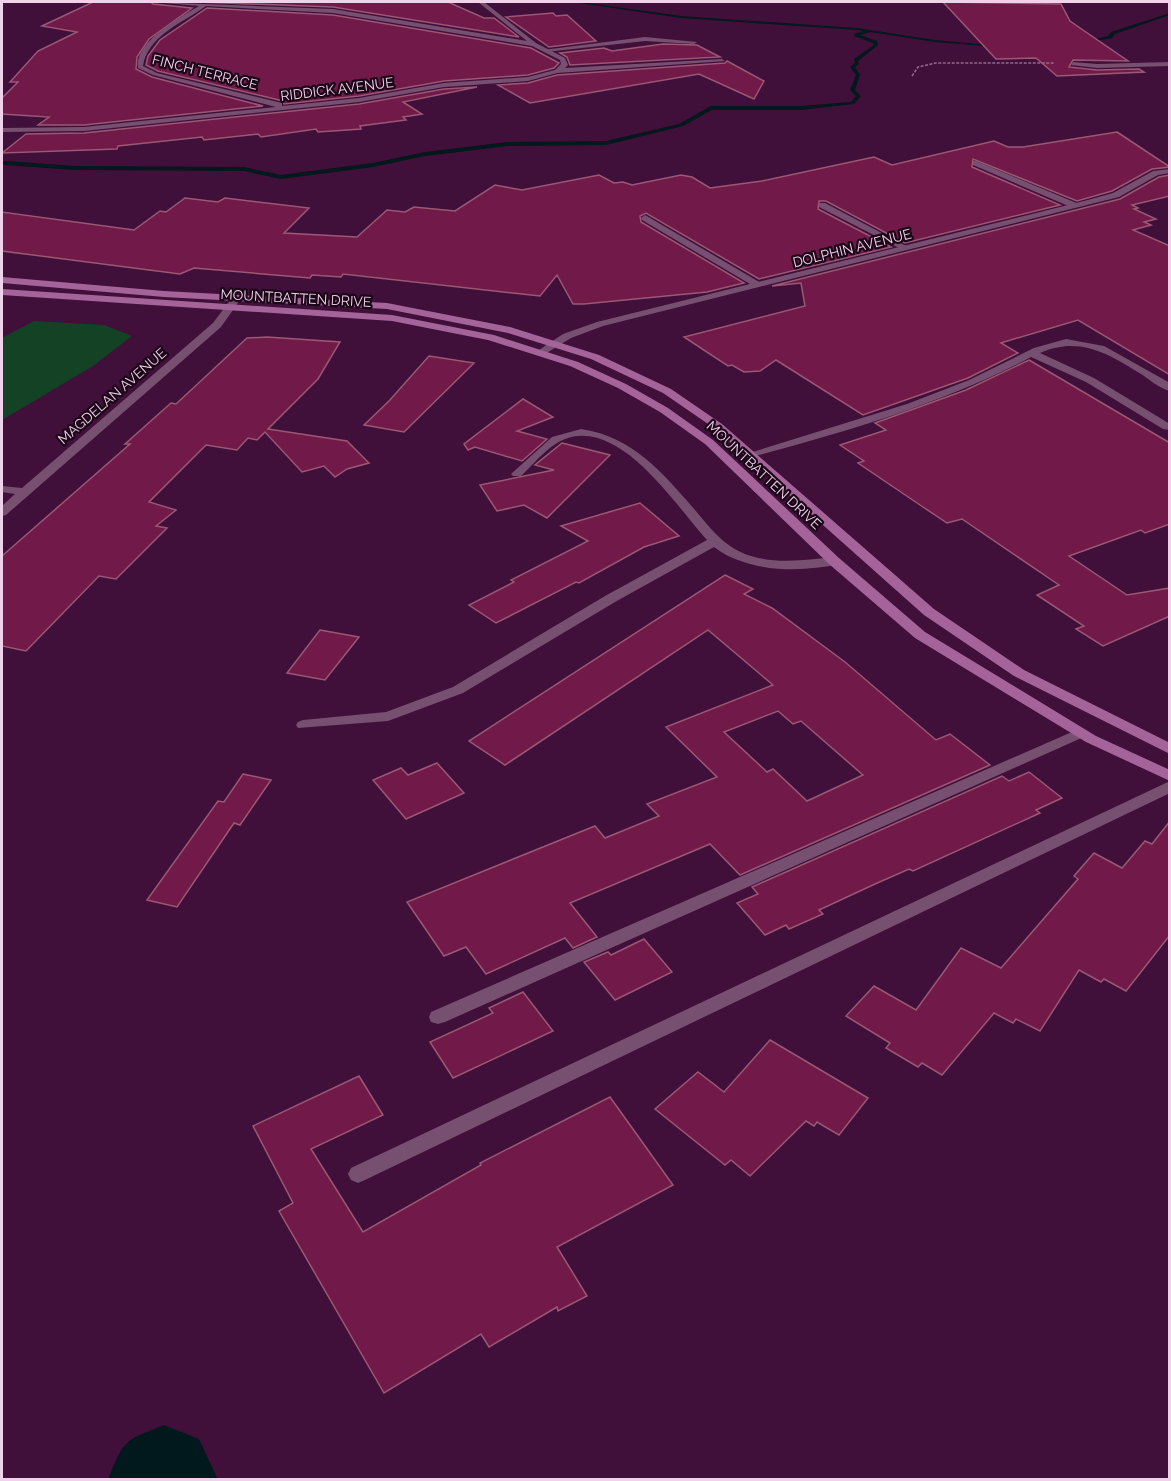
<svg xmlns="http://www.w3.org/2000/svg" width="1171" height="1481" viewBox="0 0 1171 1481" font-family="Raleway,sans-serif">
<rect width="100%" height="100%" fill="#400f3a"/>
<!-- green -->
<polygon fill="#134225" points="34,321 104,325 132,336 93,366 2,420 2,338"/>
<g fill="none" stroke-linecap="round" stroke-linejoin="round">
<!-- stream -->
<g fill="#01181d" fill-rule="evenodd">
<polygon points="573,2 580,2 681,16 857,28 935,40 1000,46 998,47 935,42 870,32 860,35 877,41 878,45 858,61 859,64 855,67 860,75 855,90 861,96 854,104 801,110 712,110 683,126 606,145 508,146 425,156 373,167 281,179 244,171 75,170 5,165 2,163 5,161 75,166 244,167 281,175 373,163 425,152 508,142 606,141 679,124 711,106 801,106 851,102 856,96 850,90 856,75 850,67 855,63 854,59 874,45 873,43 854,36 854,34 864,31 857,30 681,18"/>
<polygon points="1170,13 1170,15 1115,34 1112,38 1085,43 1083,42 1108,36 1111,32"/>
</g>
<!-- river -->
<path fill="#01181d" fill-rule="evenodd" d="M164,1425L199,1439L218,1480H108C125,1438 123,1442 164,1425Z"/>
</g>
<!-- building -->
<g fill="#711948" stroke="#9a5875" stroke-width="1.5" fill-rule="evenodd">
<polygon points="93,2 151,2 153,4 192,8 149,39 137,57 136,69 152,77 263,106 84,125 38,125 49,117 2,114 2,98 18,82 10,82 38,51 77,32 42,26"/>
<polygon points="198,2 448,2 484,18 494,18 519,37 333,7"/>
<polygon points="943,2 1061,4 1070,21 1128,61 1073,60 1069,67 1097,70 1139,69 1144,72 1057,76 1036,58 996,59"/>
<polygon points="207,8 333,15 531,48 559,63 554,68 528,75 444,81 359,96 284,104 283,101 158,71 146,65 148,56 160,40"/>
<polygon points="553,13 556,16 567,15 596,41 549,47 506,17"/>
<polygon points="663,44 697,45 720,57 570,65 567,57 560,53 604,48 612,51"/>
<polygon points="727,61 764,81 754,99 699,74 530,103 498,85 528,83 557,75 725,63"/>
<polygon points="477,87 403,102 422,114 403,117 406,120 360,126 361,129 318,132 316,129 261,137 258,134 204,140 202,137 118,146 117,149 2,153 26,134 84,133 359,104 444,89"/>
<polygon points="1117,132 1170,167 1152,169 1112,191 1077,201 973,159 972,167 1060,205 905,243 826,201 819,201 818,209 891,247 759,279 646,213 640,216 641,222 744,283 707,292 584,304 573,304 557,275 540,296 343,274 341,277 312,275 310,278 194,268 180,274 2,251 2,212 134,230 160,211 166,212 185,198 218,202 225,198 309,208 284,233 357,237 387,210 405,212 414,207 455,211 495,185 522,190 599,175 614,183 623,182 632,185 681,175 692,177 710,188 762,181 874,157 892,165 994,141 1008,147 1023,147"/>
<polygon points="1170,175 1170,196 1132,205 1138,208 1134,209 1156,219 1144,222 1151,225 1133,230 1170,246 1170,375 1078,320 1004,342 1001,343 1018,353 968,378 863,415 776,360 760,371 744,372 732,365 728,366 684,337 805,306 801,283 772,286 1120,199 1159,177"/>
<polygon points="267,337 340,342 318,379 268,429 347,441 369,463 347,469 335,477 324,466 302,472 265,432 257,440 248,438 237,450 206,445 149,502 176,510 156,526 167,528 116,579 99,576 26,651 2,646 2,556 130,444 125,444 171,403 176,404 247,338"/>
<polygon points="429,356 474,363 404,432 364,425 389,401"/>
<polygon points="1029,360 1170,443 1170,524 1145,533 1141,530 1069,556 1127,595 1170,588 1170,616 1103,646 1076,629 1084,626 1037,595 1059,585 962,519 947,523 920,505 858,463 864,461 840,445 886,430 875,423 966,390"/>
<polygon points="523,399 553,417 517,431 547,439 522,461 475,447 468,450 464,444"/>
<polygon points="562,443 610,455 547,518 524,505 497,511 480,485 554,470 535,465"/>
<polygon points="640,503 679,536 644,547 579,583 576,582 496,623 469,605 514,582 511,580 588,541 561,526"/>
<path d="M725,575L753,589L744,594L772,608L845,662L936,740L950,734L990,765L740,875L710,844L570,903L597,937L573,948L565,938L486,974L466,947L444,956L407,902L595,826L605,838L659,816L647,804L717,777L666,727L773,685L708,630L505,765L469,741ZM778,711L793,724L801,721L863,775L807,801L773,769L767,772L724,732Z"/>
<polygon points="320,630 359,637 325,680 287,673"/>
<polygon points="437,763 464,793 406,819 373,780 401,768 408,775"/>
<polygon points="1029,772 1062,798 1036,810 1040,813 913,871 909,869 875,884 819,910 823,914 789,929 786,925 765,935 737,903 758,894 752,887 1002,776 1009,781"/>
<polygon points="243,774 271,780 240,825 234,823 177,907 147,900 218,801 224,802"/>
<polygon points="1170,821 1170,935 1126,991 1104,979 1101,982 1079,970 1040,1031 1016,1019 1013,1023 994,1013 942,1075 922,1063 918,1067 886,1048 890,1043 846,1016 874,986 916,1010 961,948 1001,968 1078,879 1074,876 1094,853 1122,868 1145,841 1152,844"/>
<polygon points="644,939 672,972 615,1000 584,962 608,952 611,955"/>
<polygon points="523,992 553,1031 453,1078 430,1042 493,1013 489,1008"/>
<polygon points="770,1040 868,1098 839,1135 817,1122 814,1126 806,1121 750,1176 731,1160 725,1165 655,1109 698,1072 724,1092"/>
<polygon points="359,1076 383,1115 311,1149 363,1232 481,1165 480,1163 610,1097 673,1185 557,1247 587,1296 558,1311 557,1307 489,1347 481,1334 384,1393 279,1211 293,1203 253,1126"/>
</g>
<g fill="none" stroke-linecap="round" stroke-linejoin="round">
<!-- path -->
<polyline stroke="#91698b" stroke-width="1.5" stroke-dasharray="3 1.5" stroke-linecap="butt" points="912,76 918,67 936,63 1054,63"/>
<!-- lane -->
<g fill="#774f71" fill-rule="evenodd">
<polygon points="645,37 697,42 694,44 645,41 546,52 543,50"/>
<polygon points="1073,62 1097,64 1170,62 1170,66 1097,68 1071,65"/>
<polygon points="976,161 1079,204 1080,206 1073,208 973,165 973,161"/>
<polygon points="819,203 825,203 910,248 903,250 819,207"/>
<polygon points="645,215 761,283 763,285 755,287 642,220 641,218"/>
<path d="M1066,339L1104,346L1170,383V391C1159,388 1150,380 1141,374C1107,353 1079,336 1040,353L1094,378L1170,424V430L1163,429L1086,382L1031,357C944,403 851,430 756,456L752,457L746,454L907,404L969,380L1034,348Z"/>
</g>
<!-- street -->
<g fill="#774f71" fill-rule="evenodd">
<path d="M153,2L333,9L527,41L478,2H484L536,43L565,58L568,65L565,68L722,59L725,61L557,73L528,81L444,87L359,102L84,131L2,132V128L84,127L276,107L153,75L138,68C134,42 179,18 199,6ZM206,6L333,13L532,46L560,60L561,64L555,70L528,77L444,83L359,98L282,106V103L157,73L143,66C147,36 184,22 206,6Z"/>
<polygon points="1170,169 1170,173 1158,175 1119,197 603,326 571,338 545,354 536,352 563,334 597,322 1084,201 1113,193 1153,171"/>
<polygon points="234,295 242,297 221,327 6,515 2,516 2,506 15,494 2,492 2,486 22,488 213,323"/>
<path d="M581,429C632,436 663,473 695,510C712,530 725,548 751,556C777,564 807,560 834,557L840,561L839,564C800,573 746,572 714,547L615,602L463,693L388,721L298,728L296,725L298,722L303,720L386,712L453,687L605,596L707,540C676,506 622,421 568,438C549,444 535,463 521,476H513L511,474L552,437Z"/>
<polygon points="1081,728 1086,730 1088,733 1086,736 445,1022 438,1024 431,1022 429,1017 431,1012"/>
<polygon points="1170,781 1170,793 365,1180 358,1183 351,1180 348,1174 351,1168"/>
</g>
<!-- secondary -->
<g fill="#a4649a" fill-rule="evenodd">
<polygon points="2,277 164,291 387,303 510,327 599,355 671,389 722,424 934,609 1024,670 1170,743 1170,754 1014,676 924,615 714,428 663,393 591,359 508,333 387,309 164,297 2,283"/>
<polygon points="2,289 392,315 494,335 578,362 626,384 668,408 713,440 839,558 925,632 1096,736 1170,770 1170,781 1086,742 915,638 829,564 705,444 660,412 618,388 570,366 488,340 392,321 2,295"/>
</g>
</g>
<g text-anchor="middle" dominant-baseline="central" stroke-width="4.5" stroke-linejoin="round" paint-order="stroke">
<!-- far-street labels -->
<g font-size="14" fill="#f0d2ea" stroke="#1b0718">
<text transform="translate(205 72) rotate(14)">FINCH TERRACE</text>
<text transform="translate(337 89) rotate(-7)">RIDDICK AVENUE</text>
<text transform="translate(852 248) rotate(-14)">DOLPHIN AVENUE</text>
<text transform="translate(296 298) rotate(3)">MOUNTBATTEN DRIVE</text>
<text transform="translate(112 396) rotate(-41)">MAGDELAN AVENUE</text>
<text transform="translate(764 475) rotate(43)">MOUNTBATTEN DRIVE</text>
</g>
</g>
<!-- border -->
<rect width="1171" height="1481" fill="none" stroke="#f0d2ea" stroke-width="6"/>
</svg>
